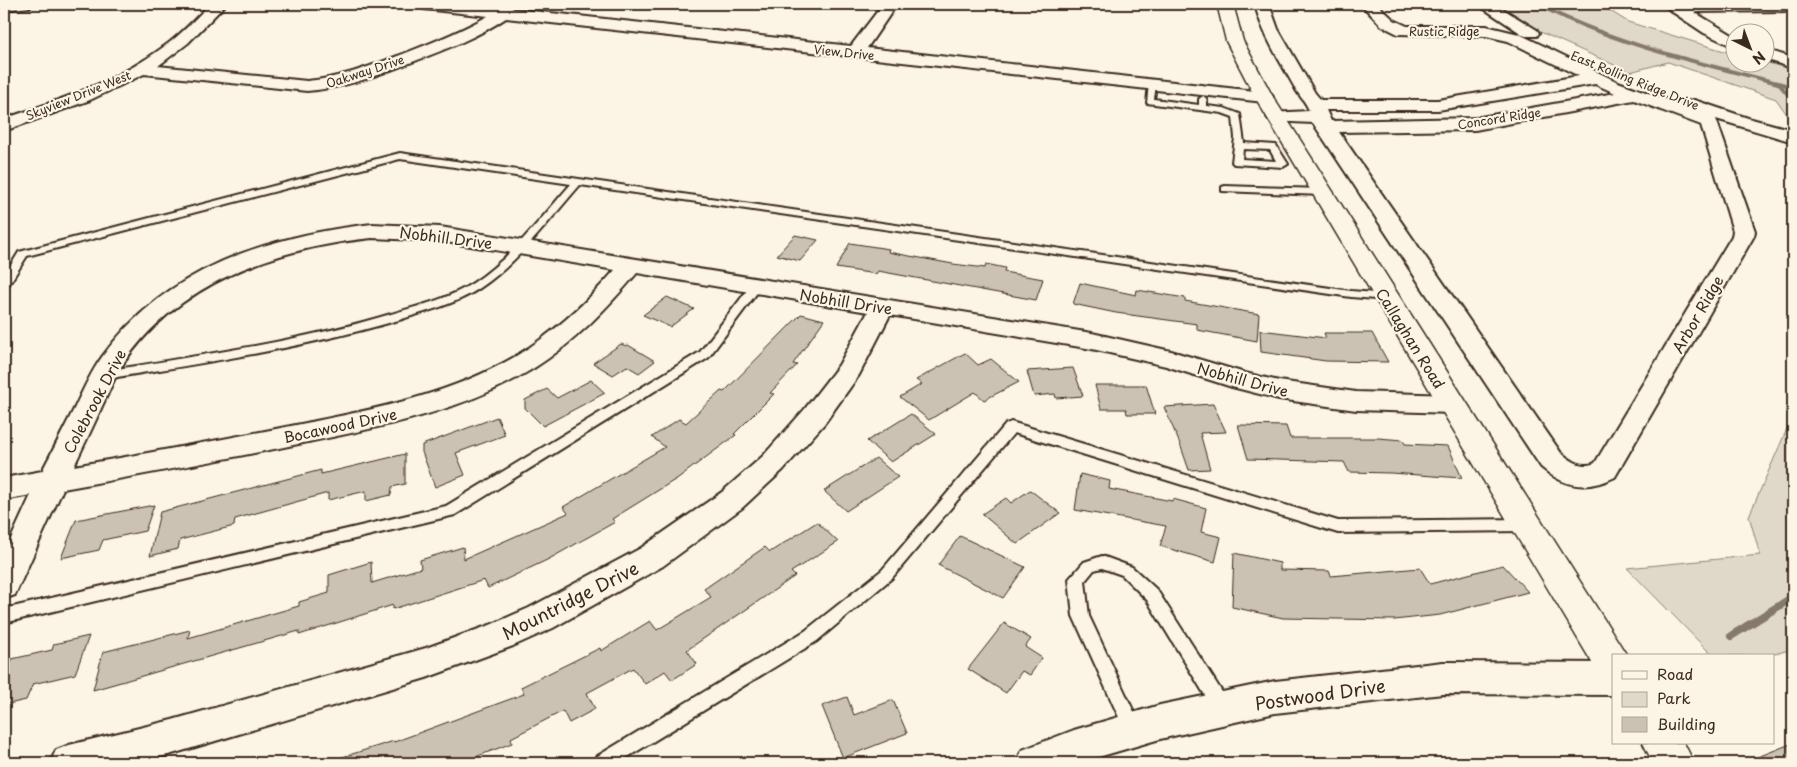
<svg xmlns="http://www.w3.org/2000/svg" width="1797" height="767" viewBox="0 0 1797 767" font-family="'Playpen Sans',sans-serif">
<rect width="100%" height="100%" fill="#fcf5e5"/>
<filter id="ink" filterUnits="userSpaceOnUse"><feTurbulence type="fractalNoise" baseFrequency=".02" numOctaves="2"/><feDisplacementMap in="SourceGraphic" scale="10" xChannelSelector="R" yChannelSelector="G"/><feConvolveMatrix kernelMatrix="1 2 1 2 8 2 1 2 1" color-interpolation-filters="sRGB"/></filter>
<g filter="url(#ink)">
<!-- green -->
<g fill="#e0d8c8" stroke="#8e8173">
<polygon points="1497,4 1599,4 1628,22 1734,54 1734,62 1765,62 1793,70 1793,123 1776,99 1668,62 1630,72 1527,26"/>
<polygon points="1793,415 1793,649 1767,656 1713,656 1627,568 1760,555 1749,516"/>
</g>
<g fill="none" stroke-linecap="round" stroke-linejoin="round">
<!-- stream-far1 -->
<g stroke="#85796b" stroke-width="4">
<path d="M1537,4C1617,46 1706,64 1793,87"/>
<polyline points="1779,84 1793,100"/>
</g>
<!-- stream -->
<polyline stroke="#85796b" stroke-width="8" points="1731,636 1793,597"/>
</g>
<!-- building -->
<g fill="#ccc2b3" stroke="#3b2a1e">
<polygon points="795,235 818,240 800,261 777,255"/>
<polygon points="850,243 889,249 888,252 953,264 985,268 986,264 1005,268 1004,272 1043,279 1036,300 878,271 876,274 836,268"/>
<polygon points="1080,283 1136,295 1137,290 1185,298 1185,301 1259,314 1257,341 1197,330 1197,324 1116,313 1073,304"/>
<polygon points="667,297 694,309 670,327 643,315"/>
<polygon points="801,314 824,320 793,364 797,365 770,393 774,394 734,434 736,435 678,478 612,519 615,522 549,559 488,588 484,580 393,609 393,605 299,635 299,631 93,690 103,652 190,630 188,638 299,606 299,602 329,593 329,575 371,562 372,583 421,568 420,560 463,547 464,559 568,513 563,507 665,447 652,437 679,419 686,423 721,391 724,392"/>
<polygon points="1260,330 1326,338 1324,333 1372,333 1388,362 1326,361 1261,352"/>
<polygon points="621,344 626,346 628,345 655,361 639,373 627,366 613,375 593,363"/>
<polygon points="965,353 978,365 991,359 1019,382 984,400 975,392 929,420 900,397 922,384 916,380"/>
<polygon points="1073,368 1083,396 1056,398 1055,394 1034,396 1027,371"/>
<polygon points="591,380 605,393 543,426 525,408 525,400 547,389 557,398"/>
<polygon points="1095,385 1146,385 1155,414 1127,414 1126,409 1101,409"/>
<polygon points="1213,404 1226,432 1200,433 1210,469 1189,470 1180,444 1164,407"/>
<polygon points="911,414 936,434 891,462 867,441"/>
<polygon points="497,417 505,435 456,453 465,475 435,487 422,452 422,445"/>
<polygon points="1238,425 1286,426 1290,438 1378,438 1403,440 1405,444 1448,446 1462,478 1391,473 1349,472 1344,462 1248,459"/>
<polygon points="405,454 405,484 392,487 391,495 366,501 366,491 328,500 328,493 235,519 234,526 180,540 178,549 150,556 160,512 321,470 321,474"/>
<polygon points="876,458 898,477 846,511 824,491"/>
<polygon points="1080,474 1110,481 1109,489 1172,501 1173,499 1206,508 1201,532 1221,537 1215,562 1160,546 1166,526 1075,510"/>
<polygon points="1030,490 1060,513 1017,544 982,514 1006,498 1011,503"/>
<polygon points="154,505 145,531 103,540 99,550 61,558 76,520"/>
<polygon points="817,522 838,542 791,572 795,576 687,650 697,664 672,680 665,671 645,684 633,668 587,693 595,709 569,723 563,711 511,738 512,743 478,756 479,763 336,763 336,759 394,741 394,742 524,694 521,687 600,648 601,651 650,621 657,630 711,597 704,589 765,547 770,552"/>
<polygon points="960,536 1025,567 1003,598 938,565"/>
<polygon points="1234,553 1280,563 1280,570 1329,571 1331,576 1420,568 1430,584 1503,565 1528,592 1440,615 1394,620 1283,618 1232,607"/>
<polygon points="1004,623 1031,639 1025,647 1042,658 1030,675 1022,671 1006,693 968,669"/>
<polygon points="89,636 75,674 33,684 26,700 4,705 4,680 12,659 52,650 54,644"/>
<polygon points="847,697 854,715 893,700 907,733 843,758 822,706"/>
<polygon points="1793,743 1793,763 1745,763 1745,762"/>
</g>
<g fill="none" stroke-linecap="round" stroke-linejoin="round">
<defs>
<g id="lane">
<path d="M1149,83L1156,85L1154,99L1199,105V99L1203,96L1207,99V106L1224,108L1240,114L1244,143L1276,145L1288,164L1283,167L1234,164L1232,162L1235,138L1233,117L1222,113L1147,103ZM1243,149L1270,150L1276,161L1242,159Z"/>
<path d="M400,153L1351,291L1387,294L1393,297L1387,300L1351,297L580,185C549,220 519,262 480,288C457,304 426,311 399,320C303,348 204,363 105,379L101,378L99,375L101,372L105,371C201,355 298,342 391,314C418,306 449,299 473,283C511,258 541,218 571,184L400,159L27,256L8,286L4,287V276L19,252Z"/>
<polygon points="1225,186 1322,189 1327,192 1322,195 1222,191 1222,187"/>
<polygon points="756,283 762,286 708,358 455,515 4,623 4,609 446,506 700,352 752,284"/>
<polygon points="1011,422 1338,521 1526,519 1531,521 1533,525 1531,529 1526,531 1338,533 1014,433 892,578 817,641 618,763 593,763 596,757 805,631 882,570 1006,424"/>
<polygon points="1102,556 1132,567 1157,590 1229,703 1232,709 1229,715 1223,717 1217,715 1147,600 1122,575 1102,568 1094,570 1085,581 1089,616 1142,729 1139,735 1133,737 1127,735 1073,616 1069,579 1084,562"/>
</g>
<g id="street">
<polygon points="4,4 33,4 30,7 4,10"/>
<path d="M210,4H226L188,43L158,66L307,81C341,78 371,66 403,54C432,43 461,31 488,16L424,9L419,7L417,4H463L500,8L507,5L514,9L851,46L883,4H897L867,48L1264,92L1270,93L1273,97L1270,101L1264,102L506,18C478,37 446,49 415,61C379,75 345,88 307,91L144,74L90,100L4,131V119C58,100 115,83 162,48C180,36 195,19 210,4Z"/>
<path d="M1255,4H1269L1278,29L1315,93L1321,100H1438L1579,76L1508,41L1486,36L1398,34L1382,26L1361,4H1377L1394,20L1407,26H1486L1519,34L1618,82L1687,107L1685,105L1688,101L1694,100L1748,118L1793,130V142L1716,119L1755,231L1754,236L1615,477C1587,491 1565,488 1541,467L1313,123L1270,121L1267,117L1270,113L1309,111C1307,103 1299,96 1295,88C1280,61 1262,34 1255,4ZM1595,84L1615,93L1475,118L1331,121L1326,110H1438ZM1634,100L1701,125L1733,231L1732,236L1595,463C1581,469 1572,461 1561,453L1339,132L1475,130Z"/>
<polygon points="1477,4 1495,4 1537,30 1539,33 1537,36 1525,36"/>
<polygon points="1670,4 1793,4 1793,11 1694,12 1734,36 1734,47 1704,33 1671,11 1667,7"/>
<polygon points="1764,49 1793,58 1793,68 1764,59"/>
<path d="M372,224L440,227L1092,333L1171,351L1245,373L1279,381L1356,392L1452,395L1461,397L1465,404L1461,411L1452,413L1356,410L1279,399L1232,387L1166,366L1092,349L890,315L859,375L824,424L783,470L742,508L663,566L553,628L513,646L426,678L172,754L137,763H50L56,750L69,745L172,720L426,648L490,625L529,608L641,548L722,492L763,456L804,410L839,365L868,312L637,273C606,309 574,343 534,368C466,410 386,426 308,442C227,459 145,474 63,489L15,595L4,599V554L31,495L4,500V478L42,471C53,450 64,429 75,407C83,390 91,372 102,357C166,268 267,236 372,224ZM372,238L440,241L615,270C586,303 554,333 516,356C450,395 375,409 301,424C225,439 150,453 74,466C84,445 94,425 103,404C109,392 114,378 121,367C176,282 276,248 372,238Z"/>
<polygon points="1443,662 1613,663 1613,695 1443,694 1275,713 1160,739 1078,763 1016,763 1022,750 1074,730 1160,705 1275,681"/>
</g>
<g id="secondary">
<polygon points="1217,4 1233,4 1243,41 1273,97 1626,654 1627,656 1613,656 1613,681 1600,676 1255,97 1226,41"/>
<polygon points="1643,743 1684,743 1694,763 1653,763"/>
</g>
</defs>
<!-- lane casing -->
<use href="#lane" stroke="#3b2a1e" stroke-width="4"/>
<!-- street casing -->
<use href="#street" stroke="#3b2a1e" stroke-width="4"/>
<!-- secondary casing -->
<use href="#secondary" stroke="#3b2a1e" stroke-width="3"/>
<!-- lane -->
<use href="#lane" fill="#fcf5e5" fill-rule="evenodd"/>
<!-- street -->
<use href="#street" fill="#fcf5e5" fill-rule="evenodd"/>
<!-- secondary -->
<use href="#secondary" fill="#fcf5e5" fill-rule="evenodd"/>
</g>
</g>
<g text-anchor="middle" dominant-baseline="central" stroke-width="4.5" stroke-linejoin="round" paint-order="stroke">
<!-- far-street labels -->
<g font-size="12" fill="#3b2a1e" stroke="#fcf5e5">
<text x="1444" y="31">Rustic Ridge</text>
<text transform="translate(844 52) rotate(6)">View Drive</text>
<text transform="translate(365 71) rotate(-18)">Oakway Drive</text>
<text transform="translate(1635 80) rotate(22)">East Rolling Ridge Drive</text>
<text transform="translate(78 95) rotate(-22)">Skyview Drive West</text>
<text transform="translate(1499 118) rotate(-9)">Concord Ridge</text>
</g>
<!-- street labels -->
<g font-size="15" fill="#3b2a1e" stroke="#fcf5e5">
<text transform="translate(446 237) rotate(7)">Nobhill Drive</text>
<text transform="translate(846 301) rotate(9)">Nobhill Drive</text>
<text transform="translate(1697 314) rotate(-60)">Arbor Ridge</text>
<text transform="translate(1411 338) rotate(58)">Callaghan Road</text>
<text transform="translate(1243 379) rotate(15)">Nobhill Drive</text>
<text transform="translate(94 401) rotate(-62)">Colebrook Drive</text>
<text transform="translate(340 425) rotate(-12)">Bocawood Drive</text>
</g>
<!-- near-street labels -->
<g font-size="18" fill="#3b2a1e" stroke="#fcf5e5">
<text transform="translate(570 600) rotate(-27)">Mountridge Drive</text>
<text transform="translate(1320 694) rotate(-8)">Postwood Drive</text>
</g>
</g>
<!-- margin -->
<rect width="1797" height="767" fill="none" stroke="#fcf5e5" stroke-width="20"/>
<rect x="10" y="10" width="1777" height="747" fill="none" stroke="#3b2a1e" stroke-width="2" filter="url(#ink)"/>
<!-- legend -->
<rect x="1612" y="654" width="162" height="90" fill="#fcf5e5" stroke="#afa495"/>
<rect x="1622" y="671" width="25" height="8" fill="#fcf5e5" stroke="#afa495"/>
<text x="1657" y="680" font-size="15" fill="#3b2a1e">Road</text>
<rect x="1622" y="692" width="25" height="15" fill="#e0d8c8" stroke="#afa495"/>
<text x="1657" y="704" font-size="15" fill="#3b2a1e">Park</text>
<rect x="1622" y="717" width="25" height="15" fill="#ccc2b3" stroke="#afa495"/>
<text x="1657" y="730" font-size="15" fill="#3b2a1e">Building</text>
<!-- north arrow -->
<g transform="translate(1750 48) rotate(138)"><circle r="24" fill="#fcf5e5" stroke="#afa495"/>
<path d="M0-4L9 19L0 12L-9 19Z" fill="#3b2a1e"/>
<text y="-8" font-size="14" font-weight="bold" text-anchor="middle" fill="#3b2a1e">N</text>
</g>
</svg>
